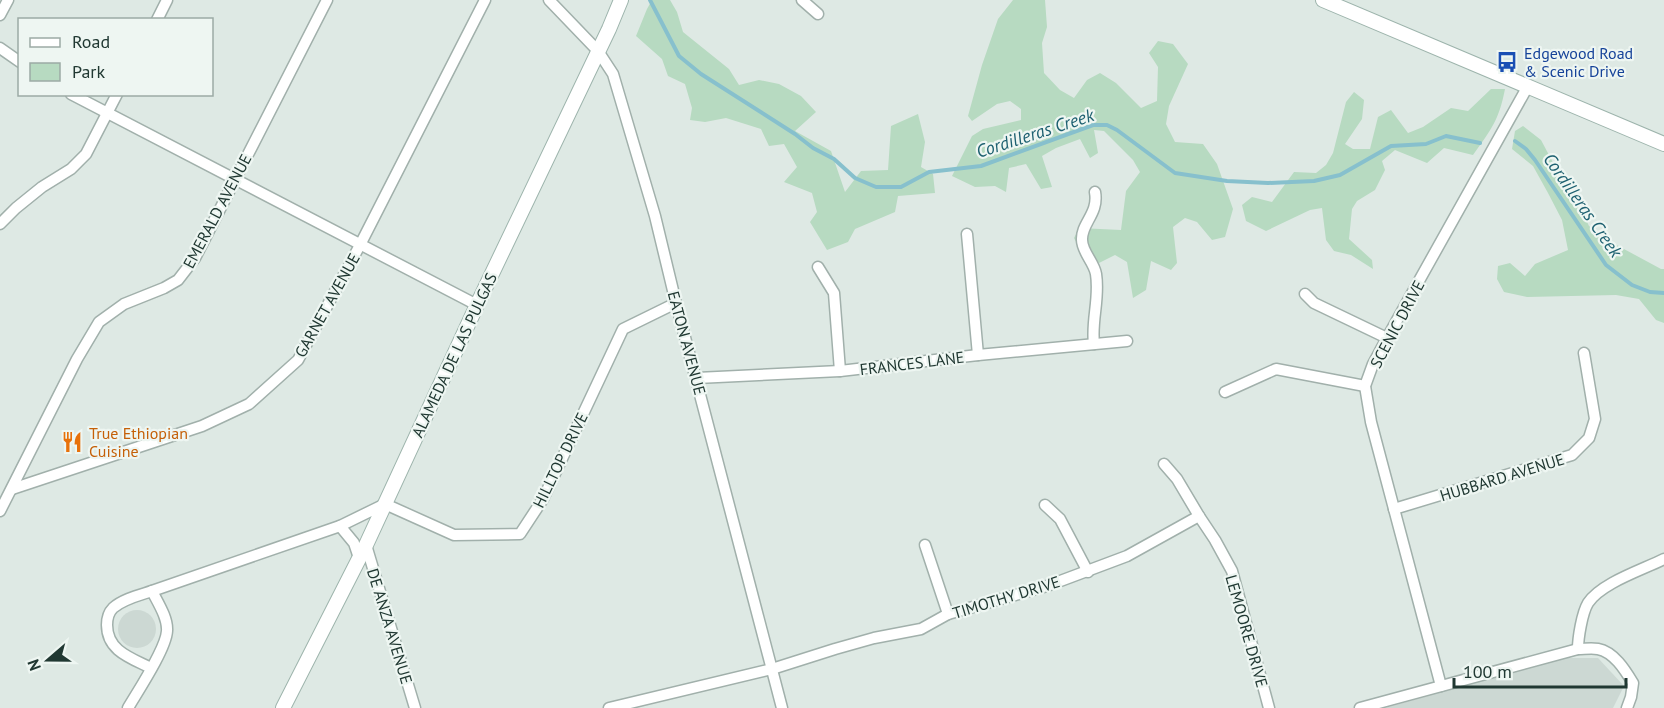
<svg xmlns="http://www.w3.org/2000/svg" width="1664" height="708" viewBox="0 0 1664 708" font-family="'PT Sans',sans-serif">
<rect width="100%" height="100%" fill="#dee9e4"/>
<!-- built -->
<g fill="#ccd8d3">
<circle cx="137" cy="629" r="19"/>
<polygon points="1564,658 1598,658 1624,686 1613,708 1385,708"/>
</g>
<!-- green -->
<g fill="#b7dac1">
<polygon points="652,0 670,0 677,12 683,32 729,69 739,85 759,80 779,84 801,96 816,112 795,131 831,151 845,192 861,171 888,170 891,126 918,114 925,142 921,167 933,174 935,193 898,196 895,212 855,229 848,242 827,250 810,222 817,212 812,193 784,182 797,167 784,144 769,146 761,129 726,118 705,122 690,120 692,108 685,84 668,76 662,59 636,36 647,9"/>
<polygon points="1013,0 1045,0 1047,27 1042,43 1044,73 1060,90 1074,98 1087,80 1100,73 1116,83 1141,108 1157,101 1158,67 1149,53 1158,41 1173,44 1188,64 1169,106 1166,124 1175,142 1203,144 1217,164 1233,209 1225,237 1212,240 1197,222 1185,218 1173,227 1177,263 1171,270 1151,261 1146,290 1133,298 1127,262 1115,255 1099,263 1083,255 1074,238 1079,228 1121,230 1126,191 1140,172 1133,160 1104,131 1094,130 1098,153 1090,158 1080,139 1056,148 1042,156 1052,187 1041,189 1026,164 1009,168 1006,192 995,186 975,187 952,176 972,136 983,129 1021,120 1021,109 1010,101 997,104 972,121 968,116 982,65 998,19"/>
<path d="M1491,89H1505C1499,120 1491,130 1473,155L1444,148L1427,163L1395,150L1382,161L1385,170L1375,190L1357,201L1352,209L1349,239L1372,260L1373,269L1351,255L1334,251L1326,240L1322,208L1310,210L1266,231L1246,221L1242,205L1252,197L1272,202L1294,172L1316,173L1326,165L1333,153L1346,102L1354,92L1364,100L1362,119L1345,144L1353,149H1370L1378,117L1391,110L1408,133L1423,127L1451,108L1468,111Z"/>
<polygon points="1523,126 1541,140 1558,172 1575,197 1589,226 1611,242 1661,269 1664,269 1664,323 1656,320 1639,299 1616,295 1527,297 1504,292 1497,279 1498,266 1510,263 1525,276 1535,264 1568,250 1562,220 1548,193 1533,166 1512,149 1515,131"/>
</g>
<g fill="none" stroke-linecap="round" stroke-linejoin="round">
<!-- stream -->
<g stroke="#87c0cd" stroke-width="4">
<polyline points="650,0 679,56 701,74 795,134 813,148 834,159 855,178 876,187 901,187 929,172 981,166 1093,125 1107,125 1117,130 1175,173 1227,181 1268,183 1314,181 1340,175 1391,146 1426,144 1446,136 1480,143"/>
<polyline points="1515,141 1526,149 1535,160 1606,265 1632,285 1650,292 1664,293"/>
</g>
<defs>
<g id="minor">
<polyline points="549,0 598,51 613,74 655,216 676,303 782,708"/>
<polyline points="802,0 818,14"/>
<polyline points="0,15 8,0"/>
<polyline points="157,20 167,0"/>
<polyline points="0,48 20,62"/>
<polyline points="71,94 477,305"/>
<polyline points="0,224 16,208 42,187 71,169 86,154 117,94"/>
<polyline points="967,234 978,355"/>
<polyline points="818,267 834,293 840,371"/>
<polyline points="1305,294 1314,303 1387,338"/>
<path d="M1094,344C1091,320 1100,299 1096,274C1094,262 1082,252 1082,240C1081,223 1099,214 1095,192"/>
<polyline points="697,378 840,371 978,355 1127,341"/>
<polyline points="1225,392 1276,369 1365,386"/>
<polyline points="1164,464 1177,479 1199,516 1215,540 1232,571 1269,708"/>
<polyline points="12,489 202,426 249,404 298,360 360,245 485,0"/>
<polyline points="1045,505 1060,519 1088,572"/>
<polyline points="1394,509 1572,455 1589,438 1595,419 1584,353"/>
<polyline points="0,511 77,359 99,322 124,304 164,288 178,280 195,258 327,0"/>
<polyline points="340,526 354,543 359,558"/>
<polyline points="366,545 415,708"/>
<polyline points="925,545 948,614"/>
<path d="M1578,649C1578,638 1582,613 1588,603C1601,583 1642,570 1664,559"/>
<path d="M151,668C131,658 107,651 107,625C107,619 109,612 113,608C123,599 140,595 152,591"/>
<polyline points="1441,686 1371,422 1365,386 1373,364 1387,338 1528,86"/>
<path d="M128,708C138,691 166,649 167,631C168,618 158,603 152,591L340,526L385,504L454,535L520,534L543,499L623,329L676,303"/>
<polyline points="609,708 772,669 835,649 874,638 921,629 948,614 1047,586 1127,556 1199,516"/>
<path d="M1360,708L1578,649C1584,649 1592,648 1598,649C1614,652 1625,670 1633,683L1631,697L1627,708"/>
</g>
<g id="secondary">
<polyline points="1323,0 1664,144"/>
<polyline points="283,708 366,545 477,305 609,29 621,0"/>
</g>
</defs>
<!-- minor casing -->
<use href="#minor" stroke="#a1b0ab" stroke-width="13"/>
<!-- secondary casing -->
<use href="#secondary" stroke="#9db4ac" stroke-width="16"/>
<!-- minor -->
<use href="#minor" stroke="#fff" stroke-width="10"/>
<!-- secondary -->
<use href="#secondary" stroke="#fff" stroke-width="14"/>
</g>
<!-- icons -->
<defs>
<symbol id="bus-bare" viewBox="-9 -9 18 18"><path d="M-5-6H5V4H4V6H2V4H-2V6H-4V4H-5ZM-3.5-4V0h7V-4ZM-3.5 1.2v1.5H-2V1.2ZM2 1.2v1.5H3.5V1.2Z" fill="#1a4fb4" stroke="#eef6f2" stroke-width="2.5" paint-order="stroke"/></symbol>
<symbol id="restaurant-bare" viewBox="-9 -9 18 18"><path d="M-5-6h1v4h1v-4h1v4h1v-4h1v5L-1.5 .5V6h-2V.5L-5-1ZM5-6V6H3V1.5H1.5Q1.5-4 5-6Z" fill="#e8710a" stroke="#eef6f2" stroke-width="2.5" paint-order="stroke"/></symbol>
</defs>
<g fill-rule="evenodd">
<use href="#bus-bare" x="1492" y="47" width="30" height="30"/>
<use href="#restaurant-bare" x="57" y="427" width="30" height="30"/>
</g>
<g text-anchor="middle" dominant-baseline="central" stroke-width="4.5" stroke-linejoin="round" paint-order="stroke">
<!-- transit labels -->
<g font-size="16" fill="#164399" stroke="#eef6f2" text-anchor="start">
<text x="1524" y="53">Edgewood Road<tspan x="1524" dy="18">&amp; Scenic Drive</tspan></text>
</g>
<!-- street labels -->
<g font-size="16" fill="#203832" stroke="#eef6f2">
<text transform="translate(217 211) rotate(-62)">EMERALD AVENUE</text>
<text transform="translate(327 305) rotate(-61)">GARNET AVENUE</text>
<text transform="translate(1397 324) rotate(-62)">SCENIC DRIVE</text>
<text transform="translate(687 343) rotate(75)">EATON AVENUE</text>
<text transform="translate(454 355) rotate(-65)">ALAMEDA DE LAS PULGAS</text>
<text transform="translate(912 363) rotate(-7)">FRANCES LANE</text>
<text transform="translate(560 460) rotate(-64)">HILLTOP DRIVE</text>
<text transform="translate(1502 477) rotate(-17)">HUBBARD AVENUE</text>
<text transform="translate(1006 597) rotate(-17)">TIMOTHY DRIVE</text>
<text transform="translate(390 626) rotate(73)">DE ANZA AVENUE</text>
<text transform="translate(1247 631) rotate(74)">LEMOORE DRIVE</text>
</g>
<!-- food labels -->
<g font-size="16" fill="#c56008" stroke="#eef6f2" text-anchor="start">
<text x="89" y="433">True Ethiopian<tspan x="89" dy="18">Cuisine</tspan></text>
</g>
<!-- water labels -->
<g font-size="18" font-style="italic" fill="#1d6070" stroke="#eef6f2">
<text transform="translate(1035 133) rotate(-18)">Cordilleras Creek</text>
<text transform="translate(1583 205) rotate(55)">Cordilleras Creek</text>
</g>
</g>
<!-- legend -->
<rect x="18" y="18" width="195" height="78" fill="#eef6f2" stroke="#9caaa5" stroke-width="1.5"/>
<rect x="30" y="38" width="30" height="9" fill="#ffffff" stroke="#9caaa5" stroke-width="1.5"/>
<text x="72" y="48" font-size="18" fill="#203832">Road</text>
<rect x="30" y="63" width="30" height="18" fill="#b7dac1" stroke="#9caaa5" stroke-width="1.5"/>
<text x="72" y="78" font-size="18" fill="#203832">Park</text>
<!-- north arrow -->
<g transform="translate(48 660) rotate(250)" stroke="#eef6f2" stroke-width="4.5" paint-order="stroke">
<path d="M0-4.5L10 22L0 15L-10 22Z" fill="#203832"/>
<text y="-9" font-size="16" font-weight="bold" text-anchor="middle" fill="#203832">N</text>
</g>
<!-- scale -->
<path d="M1454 678v9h172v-9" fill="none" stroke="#203832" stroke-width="3"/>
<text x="1463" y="678" font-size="18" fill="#203832" stroke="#eef6f2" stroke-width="4.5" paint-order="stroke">100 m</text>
</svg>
